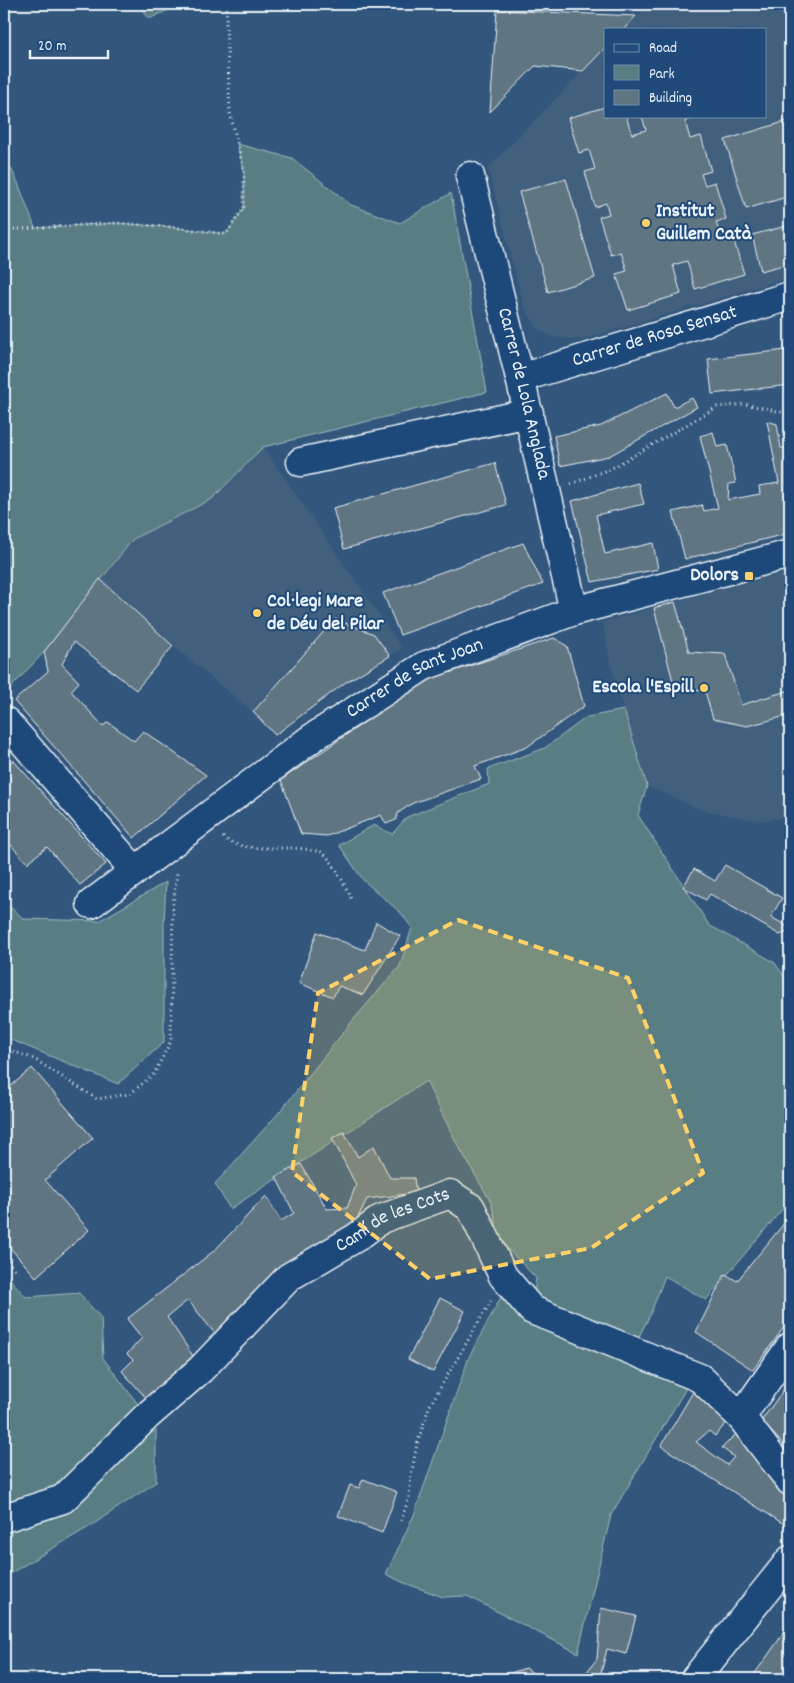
<svg xmlns="http://www.w3.org/2000/svg" width="794" height="1683" viewBox="0 0 794 1683" font-family="Dekko,sans-serif">
<rect width="100%" height="100%" fill="#33577c"/>
<filter id="ink" filterUnits="userSpaceOnUse"><feTurbulence type="fractalNoise" baseFrequency=".02" numOctaves="2"/><feDisplacementMap in="SourceGraphic" scale="10" xChannelSelector="R" yChannelSelector="G"/><feConvolveMatrix kernelMatrix="1 2 1 2 8 2 1 2 1" color-interpolation-filters="sRGB"/></filter>
<g filter="url(#ink)">
<!-- built -->
<g fill="#41607e">
<polygon points="650,4 790,4 790,277 581,340 552,337 538,329 524,307 488,168 605,48 605,116 765,116 765,29 624,29"/>
<polygon points="263,447 402,648 346,682 275,735 253,712 173,646 100,579 133,539 212,499"/>
<polygon points="790,570 790,816 762,821 701,810 647,786 611,666 603,622"/>
</g>
<!-- green -->
<g fill="#587e84" stroke="#a0b8be">
<polygon points="139,4 181,4 149,19"/>
<polygon points="237,144 292,158 351,205 400,223 451,193 487,392 263,447 212,499 133,539 44,652 4,695 4,153 18,183 35,228 116,223 172,227 226,234 244,208 244,170"/>
<polygon points="624,710 647,786 638,815 709,925 774,962 790,984 790,1200 706,1300 665,1276 650,1315 632,1350 687,1372 685,1390 611,1515 578,1653 467,1596 443,1597 402,1582 386,1574 414,1515 469,1357 508,1284 532,1310 536,1278 500,1241 491,1202 456,1142 426,1081 230,1209 215,1184 283,1108 355,1018 400,966 412,928 401,913 363,880 339,845 374,825 392,834 407,817 489,784 488,769 545,748 587,717"/>
<polygon points="166,882 164,922 164,1042 118,1084 4,1037 4,902 24,919 99,921"/>
<polygon points="4,1272 26,1297 79,1293 101,1318 103,1358 147,1416 156,1431 156,1482 89,1527 4,1577"/>
</g>
<!-- building -->
<g fill="#617482" stroke="#e8f1f8">
<polygon points="497,10 636,16 624,29 605,29 605,48 583,71 535,66 490,112"/>
<polygon points="605,107 605,116 626,116 632,134 646,130 642,116 694,116 695,118 685,121 690,139 701,136 711,171 701,174 705,185 715,182 726,219 716,222 722,242 733,238 744,274 695,289 687,261 673,265 681,294 628,310 616,274 627,271 621,252 611,255 599,217 609,214 606,203 595,207 585,172 595,169 589,150 579,153 568,118"/>
<polygon points="790,120 790,196 746,209 725,140"/>
<polygon points="566,179 595,278 548,292 519,192"/>
<polygon points="790,225 790,263 761,271 752,235"/>
<polygon points="786,350 790,385 712,394 708,359"/>
<polygon points="667,393 674,407 692,398 697,407 609,456 560,466 554,436 601,426"/>
<polygon points="767,421 777,424 781,448 790,448 790,533 685,559 673,512 702,505 704,511 718,508 700,436 713,432 717,447 727,445 736,483 729,484 728,500 760,494 759,486 779,483"/>
<polygon points="495,463 506,505 344,549 333,508"/>
<polygon points="638,483 644,504 596,515 605,554 653,543 658,569 592,582 572,501"/>
<polygon points="523,543 543,584 400,635 383,593"/>
<polygon points="100,579 173,646 136,690 74,642 62,664 79,682 71,691 103,726 108,722 134,741 143,731 206,775 134,838 14,701 48,671 44,652"/>
<polygon points="675,602 689,652 725,654 741,705 790,690 790,715 747,726 713,719 705,691 675,689 654,608"/>
<polygon points="335,619 374,634 390,656 346,682 275,735 253,712"/>
<polygon points="554,638 567,646 584,706 527,747 475,766 481,779 413,803 398,813 396,820 386,824 381,815 327,836 301,834 281,780 424,681"/>
<polygon points="13,760 106,864 80,885 47,847 27,863 11,845 4,851 4,768"/>
<polygon points="725,865 782,898 771,917 790,928 790,931 780,935 710,894 706,900 683,887 694,869 715,881"/>
<polygon points="376,922 400,936 363,995 339,986 333,997 299,983 317,932 365,950"/>
<polygon points="32,1068 93,1138 45,1180 89,1230 36,1277 4,1241 4,1092"/>
<polygon points="344,1132 358,1157 374,1146 390,1178 414,1178 416,1193 367,1199 354,1226 306,1250 216,1335 188,1300 167,1317 195,1359 147,1399 122,1371 133,1360 127,1354 142,1338 127,1319 215,1250 266,1196 281,1221 294,1213 276,1177 301,1164 327,1209 347,1208 356,1185 332,1138"/>
<polygon points="790,1216 790,1319 753,1370 696,1332 725,1274 737,1281"/>
<polygon points="440,1298 465,1311 433,1372 408,1359"/>
<polygon points="790,1381 790,1451 761,1421"/>
<polygon points="696,1387 728,1421 715,1436 709,1431 696,1442 727,1465 734,1457 722,1448 740,1430 774,1484 790,1495 790,1528 661,1446"/>
<polygon points="363,1479 397,1492 382,1533 338,1516 350,1485 359,1488"/>
<polygon points="601,1608 636,1616 626,1654 607,1649 600,1677 603,1679 581,1679 597,1659"/>
<polygon points="790,1624 790,1679 751,1679"/>
<polygon points="526,1668 541,1679 510,1679 504,1675"/>
<polygon points="565,1672 576,1679 558,1679"/>
</g>
<g fill="none" stroke-linecap="round" stroke-linejoin="round">
<defs>
<g id="street">
<path id="s1" d="M470,176L520,378L574,611"/>
<path id="s2" d="M520,378L790,296"/>
<polyline points="301,462 529,413"/>
<polyline points="6,722 135,871"/>
<path id="s3" d="M91,904L312,738L424,666L574,611L790,554"/>
<polyline points="741,1417 790,1347"/>
<path id="s4" d="M4,1518L63,1499L147,1416L201,1369L289,1277L357,1237L381,1219L450,1194L471,1208L503,1276L532,1310L700,1378L741,1417L790,1481"/>
<polyline points="695,1679 790,1560"/>
</g>
</defs>
<!-- street casing -->
<use href="#street" stroke="#e8f1f8" stroke-width="31"/>
<!-- path -->
<g stroke="#e8f1f8" stroke-width="3" stroke-dasharray="1 4" stroke-linecap="butt">
<polyline points="4,230 116,223 172,227 226,234 244,208 244,170 230,113 226,23 227,4"/>
<polyline points="571,484 612,468 717,407 745,404 790,414"/>
<path d="M223,837C243,855 284,844 310,850C313,851 319,851 321,852C334,860 344,885 351,898"/>
<polyline points="4,1048 34,1059 97,1099 130,1094 154,1074 171,1041 173,904 177,873"/>
<polyline points="4,1257 16,1271"/>
<polyline points="401,1521 409,1497 411,1476 417,1444 429,1407 491,1301"/>
</g>
<!-- street -->
<use href="#street" stroke="#1f4a7a" stroke-width="28"/>
</g>
</g>
<!-- marked area -->
<path fill="#ffd166" fill-opacity="0.2" stroke="#ffd166" stroke-width="4" stroke-dasharray="10 6" stroke-linejoin="round" d="M458,920L628,978L703,1173L591,1248L430,1279L292,1172L318,993Z"/>
<!-- markers -->
<g fill="#ffd166" stroke="#1f4a7a" stroke-width="2">
<circle cx="646" cy="223" r="5"/>
<rect x="744" y="571" width="10" height="10" rx="2.5"/>
<circle cx="257" cy="613" r="5"/>
<circle cx="704" cy="688" r="5"/>
</g>
<g text-anchor="middle" dominant-baseline="central" stroke-width="4" stroke-linejoin="round" paint-order="stroke">
<!-- poi labels -->
<g font-size="20" font-weight="bold" fill="#e8f1f8" stroke="#1f4a7a" text-anchor="start">
<text x="656" y="212">Institut<tspan x="656" dy="23">Guillem Catà</tspan></text>
<text x="739" y="576" text-anchor="end">Dolors</text>
<text x="267" y="602">Col·legi Mare<tspan x="267" dy="23">de Déu del Pilar</tspan></text>
<text x="694" y="688" text-anchor="end">Escola l'Espill</text>
</g>
<!-- street labels -->
<g font-size="20" fill="#e8f1f8" stroke="#1f4a7a">
<text stroke="none"><textPath href="#s2" startOffset="141">Carrer de Rosa Sensat</textPath></text>
<text stroke="none"><textPath href="#s1" startOffset="224">Carrer de Lola Anglada</textPath></text>
<text stroke="none"><textPath href="#s3" startOffset="396">Carrer de Sant Joan</textPath></text>
<text stroke="none"><textPath href="#s4" startOffset="498">Camí de les Cots</textPath></text>
</g>
</g>
<!-- margin -->
<rect width="794" height="1683" fill="none" stroke="#1f4a7a" stroke-width="20"/>
<rect x="10" y="10" width="774" height="1663" fill="none" stroke="#e8f1f8" stroke-width="2" filter="url(#ink)"/>
<!-- legend -->
<rect x="604" y="28" width="162" height="90" fill="#1f4a7a" stroke="#6f8dac"/>
<rect x="614" y="44" width="25" height="8" fill="#1f4a7a" stroke="#6f8dac"/>
<text x="649" y="52" font-size="15" fill="#e8f1f8">Road</text>
<rect x="614" y="65" width="25" height="15" fill="#587e84" stroke="#6f8dac"/>
<text x="649" y="78" font-size="15" fill="#e8f1f8">Park</text>
<rect x="614" y="90" width="25" height="15" fill="#617482" stroke="#6f8dac"/>
<text x="649" y="102" font-size="15" fill="#e8f1f8">Building</text>
<!-- scale -->
<path d="M30 50v8h78v-8" fill="none" stroke="#e8f1f8" stroke-width="2.5"/>
<text x="38" y="50" font-size="15" fill="#e8f1f8" stroke="#1f4a7a" stroke-width="4" paint-order="stroke">20 m</text>
</svg>
